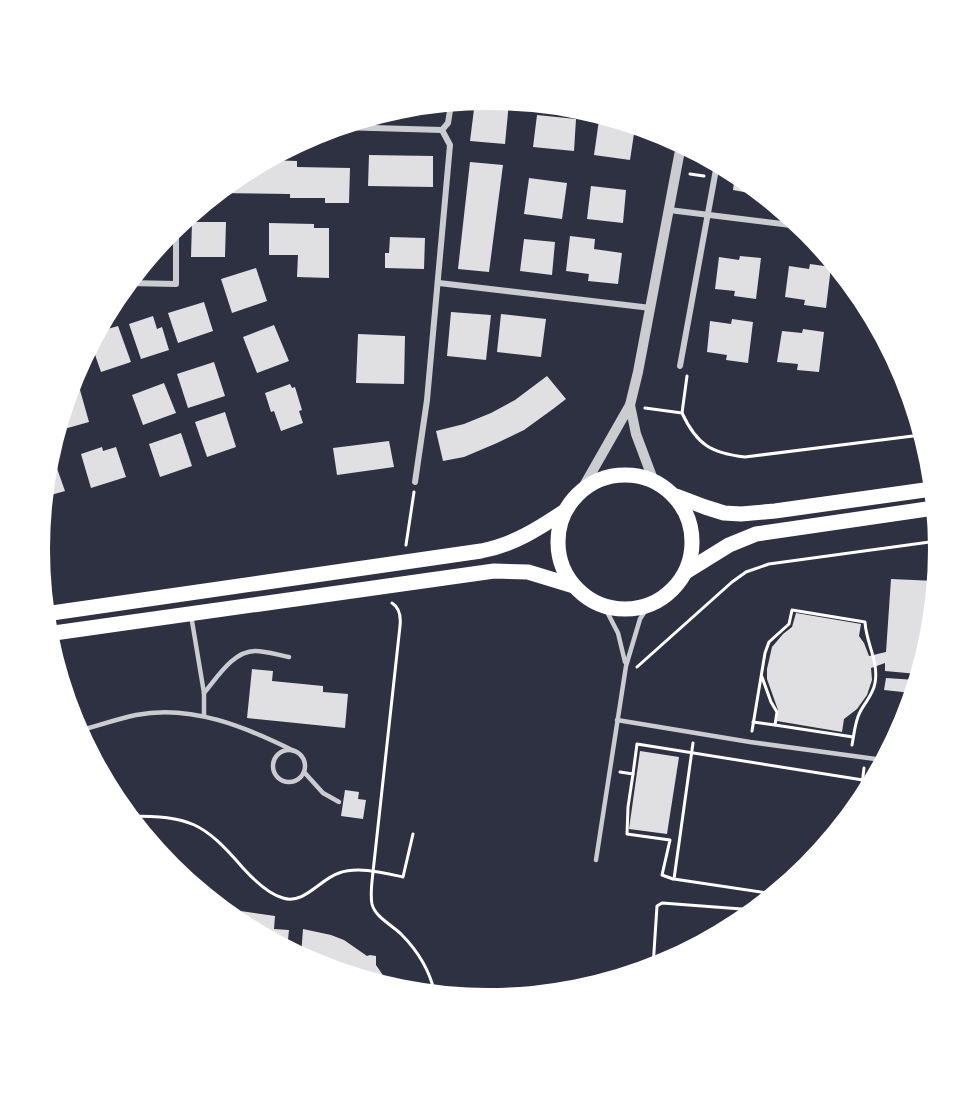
<svg xmlns="http://www.w3.org/2000/svg" width="977" height="1099" viewBox="0 0 977 1099" font-family="'Golos Text',sans-serif">
<rect width="100%" height="100%" fill="#2d3142"/>
<!-- building -->
<g fill="#e0e0e3">
<polygon points="489,100 509,102 505,144 470,141 475,101"/>
<polygon points="537,115 576,119 574,151 533,147"/>
<polygon points="599,120 623,123 635,127 630,160 594,155"/>
<polygon points="369,155 433,156 433,187 368,186"/>
<polygon points="268,160 297,161 297,167 350,168 349,203 325,203 325,198 290,198 290,194 218,193 239,176"/>
<polygon points="470,162 503,165 489,272 458,269"/>
<polygon points="735,174 750,185 749,193 733,190"/>
<polygon points="529,178 567,183 562,219 524,214"/>
<polygon points="591,186 626,190 623,223 587,219"/>
<polygon points="192,222 226,222 225,257 191,257"/>
<polygon points="269,223 314,224 314,228 329,228 329,278 297,277 298,255 269,255"/>
<polygon points="570,236 595,239 594,249 622,253 618,284 588,281 589,274 566,271"/>
<polygon points="390,237 425,238 424,269 385,268 385,253 389,253"/>
<polygon points="524,239 555,242 552,275 520,271"/>
<polygon points="740,256 761,258 756,299 734,296 735,291 715,289 719,257 739,260"/>
<polygon points="810,264 831,267 826,308 804,305 805,300 785,297 789,266 809,269"/>
<polygon points="256,268 267,301 232,313 221,279"/>
<polygon points="204,302 213,331 178,343 168,313"/>
<polygon points="451,312 491,315 486,360 447,356"/>
<polygon points="501,314 546,319 541,357 497,352"/>
<polygon points="153,316 157,329 162,327 169,350 141,359 129,324"/>
<polygon points="732,319 753,322 748,363 726,360 727,355 707,352 710,321 731,324"/>
<polygon points="274,325 289,361 257,373 243,337"/>
<polygon points="118,326 131,362 101,372 91,343 97,332"/>
<polygon points="803,329 824,332 819,372 797,370 798,364 777,362 782,331 802,333"/>
<polygon points="358,334 405,336 404,384 356,383"/>
<polygon points="214,362 225,396 188,408 177,374"/>
<polygon points="547,376 566,399 553,409 524,430 497,443 464,457 443,461 436,431 464,424 491,413 515,400"/>
<polygon points="164,383 176,413 143,425 132,395"/>
<polygon points="290,384 292,388 295,387 302,410 299,411 303,423 281,431 274,411 271,412 265,393"/>
<polygon points="80,390 89,422 57,431 69,393"/>
<polygon points="225,412 236,447 207,457 195,422"/>
<polygon points="181,433 192,466 160,477 149,444"/>
<polygon points="389,441 394,467 337,475 333,448"/>
<polygon points="102,447 103,451 116,447 126,477 91,488 81,454"/>
<polygon points="53,457 65,491 44,497 48,461 49,458"/>
<polygon points="891,579 935,581 929,638 918,674 885,671 885,663 871,668 872,680 867,695 857,709 844,719 842,732 777,721 778,710 767,679 767,669 772,647 783,634 792,627 796,613 861,624 859,636 864,643 869,656 886,652"/>
<polygon points="252,669 273,671 272,681 323,686 323,692 348,694 345,728 247,718"/>
<polygon points="886,678 916,680 912,693 884,690"/>
<polygon points="640,751 679,757 667,834 629,829"/>
<polygon points="345,790 359,792 358,799 366,800 363,819 341,816"/>
<polygon points="220,908 275,916 274,929 289,930 287,949 258,933 259,928 245,927 238,923"/>
<polygon points="303,929 331,935 344,940 367,956 370,955 376,956 376,965 391,987 342,973 327,964 301,956"/>
</g>
<g fill="none" stroke-linecap="round" stroke-linejoin="round">
<!-- path -->
<g stroke="#fff" stroke-width="3">
<polyline points="690,174 704,176"/>
<path d="M645,408L682,413C697,445 711,453 745,457L921,435"/>
<polyline points="682,413 687,376"/>
<polyline points="406,545 414,492"/>
<path d="M392,603C400,608 401,617 400,626L373,872C372,882 370,894 372,904C375,917 392,925 401,934C417,950 430,971 435,994"/>
<polyline points="637,667 732,582 746,572 769,564 937,541"/>
<polyline points="753,722 775,725 777,712 771,702 762,677"/>
<polyline points="775,725 853,737"/>
<path d="M752,731L765,653L769,642L789,624L792,610L865,622C866,643 879,661 875,683C873,695 865,702 860,712C855,721 854,735 852,745"/>
<polyline points="693,743 674,879 774,894"/>
<polyline points="620,772 633,774 628,807 627,834 670,840 662,875 673,879"/>
<polyline points="633,774 637,744 863,780"/>
<polyline points="860,802 864,768"/>
<path d="M129,816C190,816 203,822 243,868C253,879 268,894 283,898C304,905 320,879 339,873C358,866 384,873 403,877L413,834"/>
<polyline points="653,967 657,906 662,903 755,910"/>
</g>
<!-- service -->
<g stroke="#caccd0" stroke-width="4.5">
<polyline points="604,606 618,633 625,662"/>
<polyline points="191,615 204,693 204,716"/>
<path d="M204,693C217,678 233,651 255,651C266,651 278,655 289,657"/>
<polyline points="617,720 750,742 883,760"/>
<path d="M78,731C97,726 117,719 136,715C191,704 246,727 294,751"/>
<circle cx="289" cy="766" r="16"/>
<polyline points="304,772 323,793 339,802"/>
<polyline points="596,860 626,666 640,619 649,605"/>
</g>
<!-- minor -->
<g stroke="#caccd0" stroke-width="6">
<polyline points="339,127 442,130"/>
<polyline points="442,130 448,123 451,104"/>
<polyline points="669,210 799,226"/>
<polyline points="128,283 176,284 176,227"/>
<polyline points="439,283 651,308"/>
<polyline points="680,366 717,164"/>
<polyline points="415,482 427,400 450,145 442,130"/>
</g>
<!-- tertiary -->
<g stroke="#caccd0" stroke-width="10">
<polyline points="630,405 636,434 654,482"/>
<polyline points="581,491 630,405 638,372 681,145"/>
</g>
<!-- primary -->
<g stroke="#fff" stroke-width="15">
<circle cx="625" cy="542" r="67"/>
<polyline points="676,496 705,507 724,513 741,514 775,511 932,489"/>
<polyline points="687,571 729,545 756,534 934,508"/>
<path d="M45,614L481,551C513,545 538,529 565,511"/>
<polyline points="47,634 494,571 528,572 574,586"/>
</g>
</g>
<!-- crop -->
<path d="M0 0H977V1099H0ZM50 549a439 439 0 1 1 878 0a439 439 0 1 1-878 0Z" fill="#fff" fill-rule="evenodd"/>
</svg>
